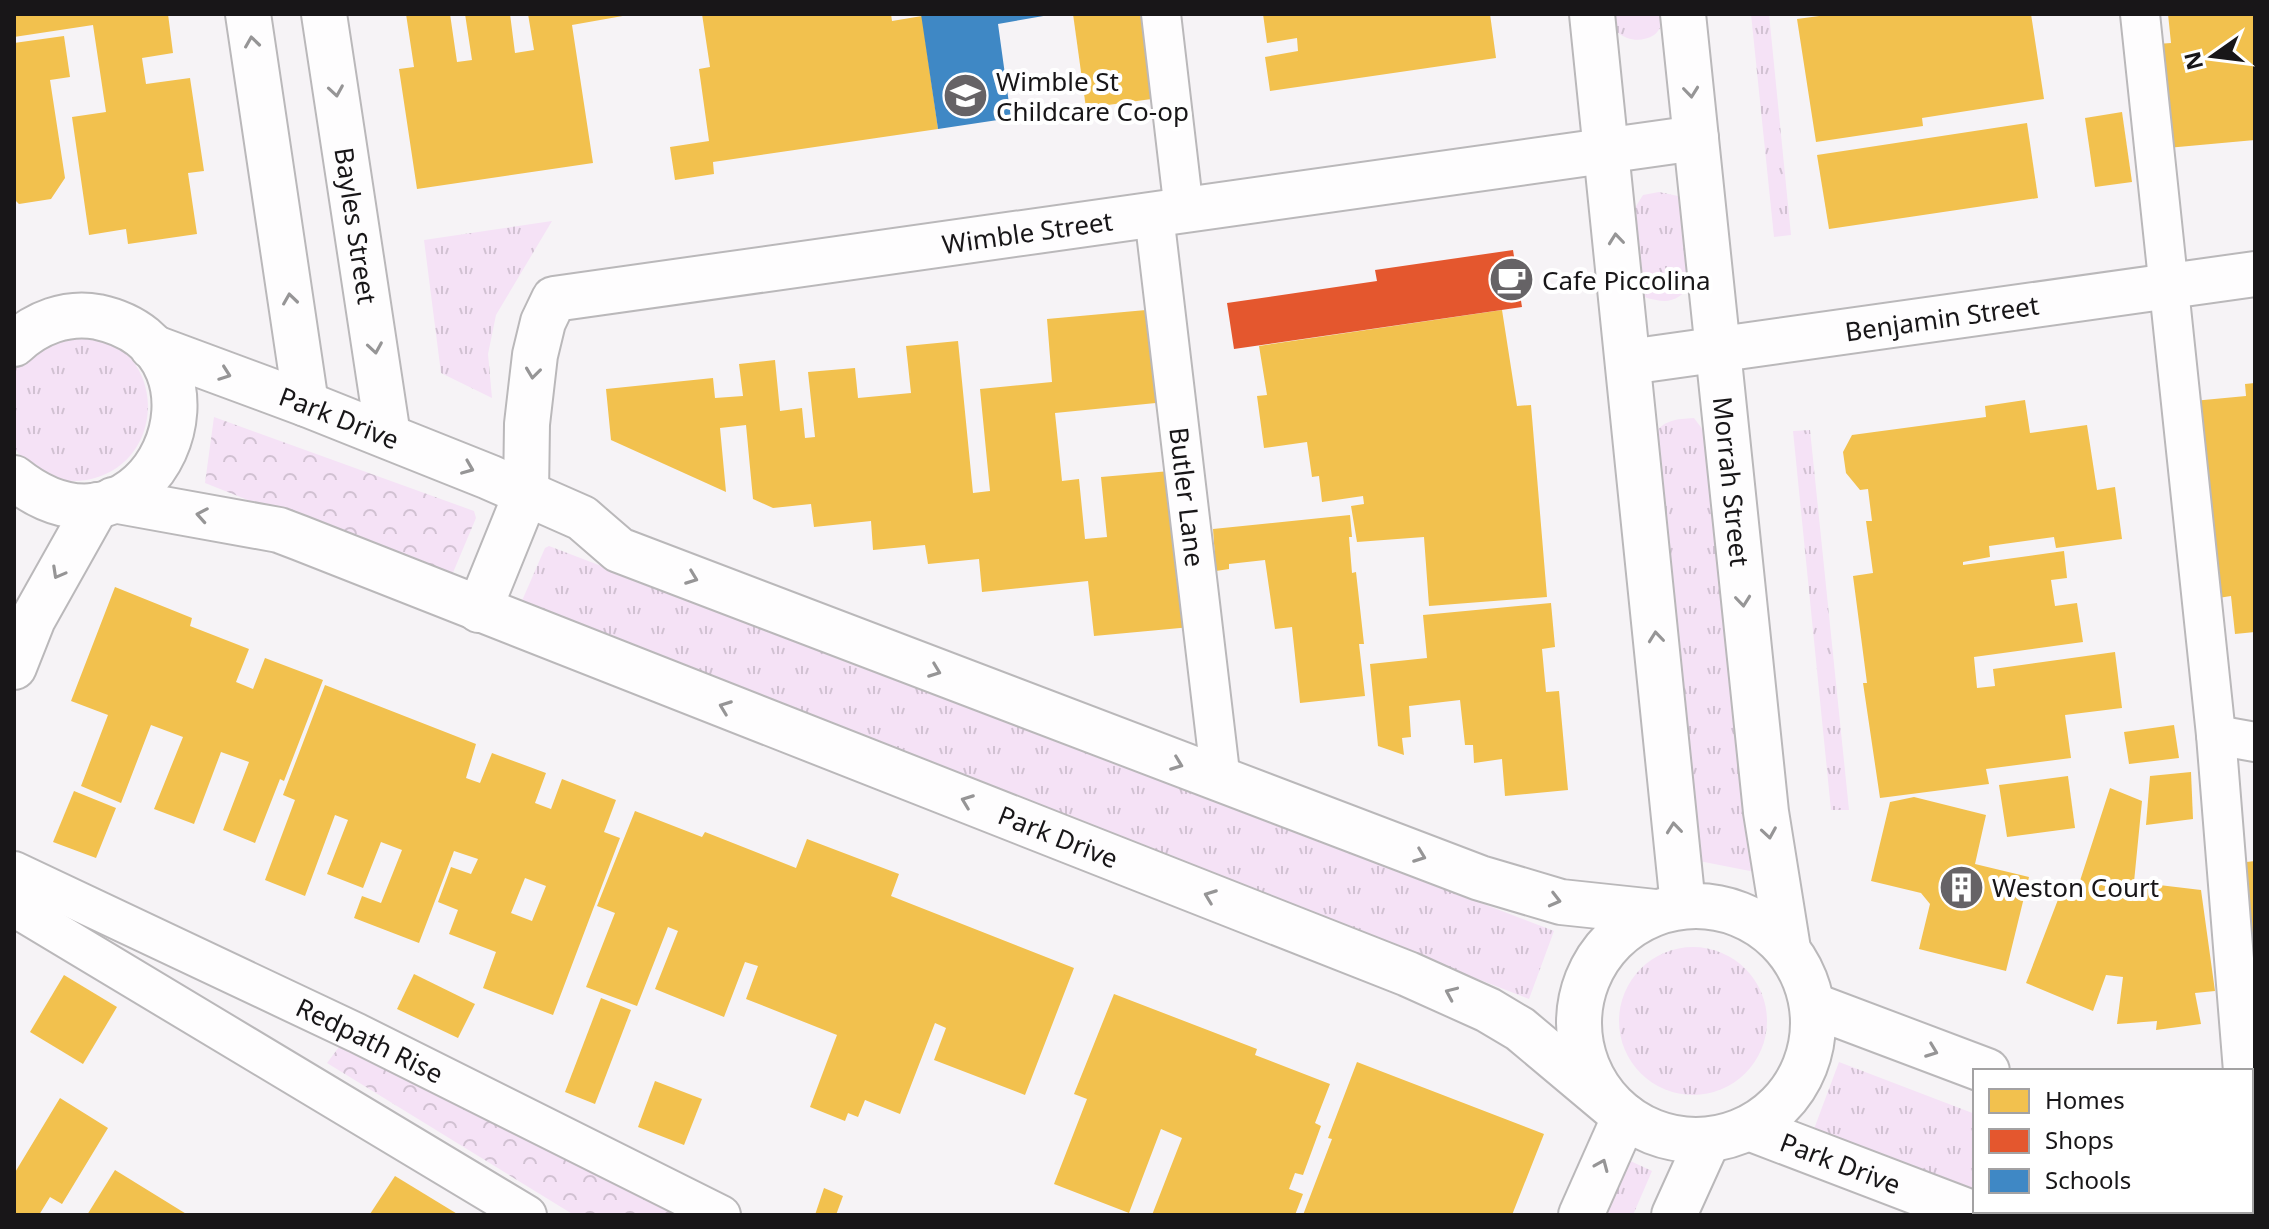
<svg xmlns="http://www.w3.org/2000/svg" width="2269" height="1229" viewBox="0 0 2269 1229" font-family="'Noto Sans',sans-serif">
<defs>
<pattern id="grass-tufts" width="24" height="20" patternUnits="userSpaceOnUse" patternTransform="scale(2)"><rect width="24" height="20" fill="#f5e2f6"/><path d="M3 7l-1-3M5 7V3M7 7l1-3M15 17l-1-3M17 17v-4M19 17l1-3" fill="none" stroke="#d1c1d2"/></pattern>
<pattern id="park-crowns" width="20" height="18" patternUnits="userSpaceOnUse" patternTransform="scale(2)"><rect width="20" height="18" fill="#f5e2f6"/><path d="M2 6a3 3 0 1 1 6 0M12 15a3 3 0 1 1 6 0" fill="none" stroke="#d1c1d2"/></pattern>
</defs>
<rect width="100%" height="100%" fill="#f6f3f6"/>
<!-- grass -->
<g fill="url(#grass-tufts)">
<path d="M1608,14H1666V19C1663,24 1658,32 1654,35C1635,47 1610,35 1608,14Z"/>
<polygon points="1751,14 1769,14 1791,235 1774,237"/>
<path d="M1659,192L1678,196L1687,218L1693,282C1678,303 1667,304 1644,297L1635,280L1628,219L1643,195Z"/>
<polygon points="552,221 496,315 488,354 492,398 441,373 424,240"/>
<path d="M74,334C82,335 91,335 99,338C167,360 163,459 95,478C81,482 66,482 52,477C36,471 23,462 14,447V368L29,350Z"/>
<path d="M1694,418L1703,430L1707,447L1755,872L1694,860L1653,435C1664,420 1676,419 1694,418Z"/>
<polygon points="1810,430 1849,810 1831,810 1793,431"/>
<polygon points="549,546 1554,931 1529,999 523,609 521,603 545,548"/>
<circle cx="1693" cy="1021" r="74"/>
<polygon points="1839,1062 1975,1114 1975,1190 1814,1129"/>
<polygon points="1626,1159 1652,1171 1633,1215 1603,1215"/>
<polygon points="2030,1211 2232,1211 2243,1215 2040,1215"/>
</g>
<!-- park -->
<g fill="url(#park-crowns)">
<polygon points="214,417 474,511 476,518 452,575 444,578 205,483"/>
<polygon points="339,1047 677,1215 574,1215 327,1063"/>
</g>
<!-- homes -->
<g fill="#f2c14e" fill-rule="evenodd">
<polygon points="14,14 168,14 173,53 142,58 146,84 190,78 204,171 188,173 197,234 128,244 126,229 89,235 72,117 106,112 93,25 14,37"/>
<polygon points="406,14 450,14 457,62 472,60 465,14 510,14 515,53 534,50 528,14 634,14 572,25 593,163 417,189 399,69 414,67"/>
<polygon points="702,14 891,14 892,21 922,16 938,129 713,162 714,174 675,180 670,147 709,141 699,69 710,67"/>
<polygon points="1073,14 1153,14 1166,97 1086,108"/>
<polygon points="1263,14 1490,14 1496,58 1270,91 1265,57 1298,51 1297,38 1267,43"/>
<polygon points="1834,14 2031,14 2044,99 1922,118 1923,126 1816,142 1797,19"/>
<polygon points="2168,14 2253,14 2255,140 2167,148 2157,44 2171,43"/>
<polygon points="64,36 70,77 50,80 65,178 51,199 19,204 14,199 14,43"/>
<polygon points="2122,112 2132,182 2095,187 2085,118"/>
<polygon points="2027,123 2038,198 1829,229 1817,155"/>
<polygon points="1157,309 1166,402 1055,413 1062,481 1079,479 1085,539 1107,537 1101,477 1170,471 1191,627 1094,636 1088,581 982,592 979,559 928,564 925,545 873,550 871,521 814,527 811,504 773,508 753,499 746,425 720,428 726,492 611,440 606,389 713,378 715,398 743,396 739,364 775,360 780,411 802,408 805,438 815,437 808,372 855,368 858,398 911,393 906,346 958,341 973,493 990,491 980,389 1052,382 1047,319"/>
<polygon points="1502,310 1517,406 1531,405 1547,597 1429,606 1424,537 1357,542 1351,506 1364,504 1363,496 1322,502 1319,476 1312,477 1307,442 1264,448 1257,396 1267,395 1259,346"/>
<polygon points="2255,383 2255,632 2235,634 2231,596 2212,599 2193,401 2246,396 2245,384"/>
<polygon points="2025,400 2030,433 2087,425 2097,490 2115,487 2122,539 2056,548 2054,537 1989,546 1990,557 1963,562 1963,565 2064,551 2067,578 2051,580 2055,606 2077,603 2083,642 1974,657 1977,688 1995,686 1993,669 2115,652 2122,708 2065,715 2071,758 1986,769 1989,784 1880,798 1863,683 1867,683 1853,576 1873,573 1866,521 1872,521 1868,489 1860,490 1846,473 1843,452 1852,435 1986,417 1985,406"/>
<polygon points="1350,515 1352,537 1349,537 1352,573 1356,572 1364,644 1359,644 1365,696 1300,703 1292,627 1275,629 1265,560 1229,564 1229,569 1216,571 1213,529"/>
<polygon points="115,587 192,618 190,626 249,649 236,682 253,689 265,658 323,680 284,781 280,779 255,843 223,830 249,762 221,752 194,824 154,809 183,737 151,725 121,803 81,786 108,715 71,701"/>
<polygon points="1551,603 1555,647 1542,649 1546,692 1559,691 1568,790 1505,796 1502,759 1474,763 1473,745 1465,745 1460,700 1409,706 1411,737 1402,738 1404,755 1378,746 1370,664 1427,658 1423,615"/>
<path d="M325,685L476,744L466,778L480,783L492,753L546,773L535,803L551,809L562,779L616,800L604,832L620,838L553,1015L483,988L496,952L449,934L458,910L438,902L451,867L471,874L478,859L454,851L419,943L354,918L362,896L381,903L402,850L381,842L363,888L327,874L348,820L335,815L305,896L265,880L295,800L283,795ZM525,878L546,886L532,921L511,913Z"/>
<polygon points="2174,725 2179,758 2129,764 2124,732"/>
<polygon points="2191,772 2193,819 2146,825 2150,776"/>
<polygon points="2068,776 2075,828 2007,837 1999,785"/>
<polygon points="2110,788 2142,801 2134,882 2201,890 2215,991 2195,993 2201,1024 2156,1030 2157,1021 2117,1024 2123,977 2106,975 2093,1011 2026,983 2064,884 2077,890"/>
<polygon points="74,791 116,808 96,858 53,842"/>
<polygon points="1914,797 1986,815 1975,864 2029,877 2006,971 1919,949 1930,904 1921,893 1871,881 1890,802"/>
<polygon points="635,811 702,837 705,832 796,868 807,839 899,874 891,896 1074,968 1025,1095 934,1060 946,1028 935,1023 900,1114 865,1100 858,1117 848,1113 845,1121 810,1107 837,1035 746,999 758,966 745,962 724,1017 655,989 678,931 668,927 637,1006 586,987 615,913 597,906"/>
<polygon points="2255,861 2255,988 2238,863"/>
<polygon points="414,974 475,1004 458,1038 397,1009"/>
<polygon points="64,975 117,1007 83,1064 30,1032"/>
<polygon points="1114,994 1257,1049 1255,1055 1330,1084 1315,1123 1321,1126 1303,1175 1295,1173 1289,1189 1303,1194 1295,1215 1152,1215 1182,1138 1161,1129 1129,1213 1054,1184 1087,1099 1074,1094"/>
<polygon points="601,998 631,1010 595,1104 565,1092"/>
<polygon points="1357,1062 1544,1134 1512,1215 1303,1215 1332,1139 1328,1138"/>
<polygon points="655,1081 702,1099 684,1145 638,1127"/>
<polygon points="60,1098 108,1128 62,1204 50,1197 39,1215 14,1215 14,1174"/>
<polygon points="115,1170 188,1215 87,1215"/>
<polygon points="395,1176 459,1215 370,1214"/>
<polygon points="824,1188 843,1196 836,1215 815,1215"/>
</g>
<!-- shops -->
<polygon fill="#e4572e" points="1513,250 1522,307 1234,349 1227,303 1377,281 1375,270"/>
<!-- schools -->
<polygon fill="#3f88c5" points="921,14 1055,14 998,24 1011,118 938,129"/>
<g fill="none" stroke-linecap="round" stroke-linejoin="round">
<defs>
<g id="service">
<polyline points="1161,14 1184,211"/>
<polyline points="2140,14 2216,735 2243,1071"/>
<path id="s1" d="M1154,215L1221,781"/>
<polyline points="2216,735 2255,742"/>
<path id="s2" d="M14,871L357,1033L721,1215"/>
<polyline points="14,907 527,1215"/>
</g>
<g id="minor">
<polyline points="248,14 306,404"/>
<path id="s3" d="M324,14L388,436"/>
<polyline points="1592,14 1683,906"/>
<path id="s4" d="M1683,14L1766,812L1788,949"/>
<path d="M14,344C36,323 67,311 98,317C250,350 151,587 14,478"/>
<path id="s5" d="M152,347L306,404L489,477L582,518L619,550L1480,878L1561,902L1655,912"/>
<path id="s6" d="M1629,362L2255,274"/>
<path id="s7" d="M113,500L279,530L300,538L1408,974L1488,1010L1520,1029L1613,1107"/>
<path id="s8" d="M479,610L526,494L527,424L535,355L543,322L554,299L1696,138"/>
<polyline points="14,667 33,619 97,505"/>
<circle cx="1696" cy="1023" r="117"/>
<polyline points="1812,1005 1987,1071"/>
<path id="s9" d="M1749,1128L1977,1215"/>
<polyline points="2251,1171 2255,1172"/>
<polyline points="1581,1215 1625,1116"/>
<polyline points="1674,1215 1708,1140"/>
</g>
</defs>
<!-- service casing -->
<use href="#service" stroke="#bab8ba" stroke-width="42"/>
<!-- minor casing -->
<use href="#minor" stroke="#bab8ba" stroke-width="48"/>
<!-- service -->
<use href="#service" stroke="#fefdfe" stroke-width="38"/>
<!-- minor -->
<use href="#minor" stroke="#fefdfe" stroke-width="44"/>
</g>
<!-- one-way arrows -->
<defs><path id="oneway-chevron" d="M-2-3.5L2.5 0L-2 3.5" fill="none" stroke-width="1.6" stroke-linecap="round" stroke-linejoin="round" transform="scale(2)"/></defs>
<g stroke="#969596">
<use href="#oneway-chevron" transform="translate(252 42) rotate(-98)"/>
<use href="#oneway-chevron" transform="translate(336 91) rotate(81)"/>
<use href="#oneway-chevron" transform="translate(1691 92) rotate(84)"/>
<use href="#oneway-chevron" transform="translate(1616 239) rotate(-96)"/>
<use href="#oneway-chevron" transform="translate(290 299) rotate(-98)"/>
<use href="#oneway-chevron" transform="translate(375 348) rotate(81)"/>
<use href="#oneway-chevron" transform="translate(533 373) rotate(97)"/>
<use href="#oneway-chevron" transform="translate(225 374) rotate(20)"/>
<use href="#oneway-chevron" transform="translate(468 468) rotate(22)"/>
<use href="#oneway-chevron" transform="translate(202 515) rotate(-170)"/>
<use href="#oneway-chevron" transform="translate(58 573) rotate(119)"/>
<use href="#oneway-chevron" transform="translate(692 578) rotate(21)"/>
<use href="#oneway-chevron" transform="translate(1743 601) rotate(84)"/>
<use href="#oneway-chevron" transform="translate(1656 637) rotate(-96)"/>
<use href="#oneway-chevron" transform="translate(935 671) rotate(21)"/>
<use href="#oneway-chevron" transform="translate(725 707) rotate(-159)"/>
<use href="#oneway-chevron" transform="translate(1177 764) rotate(21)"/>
<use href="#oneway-chevron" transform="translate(967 801) rotate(-159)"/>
<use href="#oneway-chevron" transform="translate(1674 828) rotate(-96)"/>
<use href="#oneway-chevron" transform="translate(1769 833) rotate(81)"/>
<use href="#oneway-chevron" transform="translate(1420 856) rotate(21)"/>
<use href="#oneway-chevron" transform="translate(1210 896) rotate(-159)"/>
<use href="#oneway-chevron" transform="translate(1555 900) rotate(14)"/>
<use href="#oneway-chevron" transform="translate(1451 993) rotate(-156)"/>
<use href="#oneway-chevron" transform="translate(1932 1051) rotate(21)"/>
<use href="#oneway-chevron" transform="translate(1602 1165) rotate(-67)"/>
</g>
<!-- icons -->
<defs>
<symbol id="school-disc" viewBox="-11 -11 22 22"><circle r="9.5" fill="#666366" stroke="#fff"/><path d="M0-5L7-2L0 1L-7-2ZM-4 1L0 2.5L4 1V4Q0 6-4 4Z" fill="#fff"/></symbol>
<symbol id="cafe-disc" viewBox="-11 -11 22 22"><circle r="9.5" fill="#666366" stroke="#fff"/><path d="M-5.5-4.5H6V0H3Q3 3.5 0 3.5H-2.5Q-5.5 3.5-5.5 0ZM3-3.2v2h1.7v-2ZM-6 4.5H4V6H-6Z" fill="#fff"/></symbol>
<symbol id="building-disc" viewBox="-11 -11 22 22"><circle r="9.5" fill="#666366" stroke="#fff"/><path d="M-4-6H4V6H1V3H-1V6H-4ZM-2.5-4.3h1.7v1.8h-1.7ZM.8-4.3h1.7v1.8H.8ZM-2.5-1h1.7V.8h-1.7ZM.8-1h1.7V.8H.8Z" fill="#fff"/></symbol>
</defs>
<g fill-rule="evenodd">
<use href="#school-disc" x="940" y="70" width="51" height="51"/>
<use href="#cafe-disc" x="1486" y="254" width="51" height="51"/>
<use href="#building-disc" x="1936" y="862" width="51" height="51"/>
</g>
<g text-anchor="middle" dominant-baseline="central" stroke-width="8" stroke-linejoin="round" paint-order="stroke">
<!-- poi labels -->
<g font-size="26" fill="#181618" stroke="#fff" text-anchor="start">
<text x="996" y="81">Wimble St<tspan x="996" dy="30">Childcare Co-op</tspan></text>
<text x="1542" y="280">Cafe Piccolina</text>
<text x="1992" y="887">Weston Court</text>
</g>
<!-- street labels -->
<g font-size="26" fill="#181618" stroke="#fff">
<text stroke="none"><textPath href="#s3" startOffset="214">Bayles Street</textPath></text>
<text stroke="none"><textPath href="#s8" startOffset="802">Wimble Street</textPath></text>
<text stroke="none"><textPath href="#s6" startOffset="316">Benjamin Street</textPath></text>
<text stroke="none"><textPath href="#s5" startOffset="200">Park Drive</textPath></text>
<text stroke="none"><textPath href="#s4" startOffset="470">Morrah Street</textPath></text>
<text stroke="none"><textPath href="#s1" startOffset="284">Butler Lane</textPath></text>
<text stroke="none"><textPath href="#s7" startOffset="1006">Park Drive</textPath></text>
<text stroke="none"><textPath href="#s2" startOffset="394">Redpath Rise</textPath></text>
<text stroke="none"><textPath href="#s9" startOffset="98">Park Drive</textPath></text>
</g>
</g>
<!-- border -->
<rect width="2269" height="1229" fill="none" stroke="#181618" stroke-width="32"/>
<!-- legend -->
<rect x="1973" y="1069" width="280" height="144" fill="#ffffff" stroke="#a3a2a3" stroke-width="2"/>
<rect x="1989" y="1089" width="40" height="24" fill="#f2c14e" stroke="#a3a2a3" stroke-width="2"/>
<text x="2045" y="1109" font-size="24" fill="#181618">Homes</text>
<rect x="1989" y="1129" width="40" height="24" fill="#e4572e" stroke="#a3a2a3" stroke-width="2"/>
<text x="2045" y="1149" font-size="24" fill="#181618">Shops</text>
<rect x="1989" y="1169" width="40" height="24" fill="#3f88c5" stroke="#a3a2a3" stroke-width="2"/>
<text x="2045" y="1189" font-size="24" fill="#181618">Schools</text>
<!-- north arrow -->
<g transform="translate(2213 56) rotate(256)" stroke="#ffffff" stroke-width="6" paint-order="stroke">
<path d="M0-6L14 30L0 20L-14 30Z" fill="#181618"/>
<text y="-12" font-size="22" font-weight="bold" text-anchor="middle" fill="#181618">N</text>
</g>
</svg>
